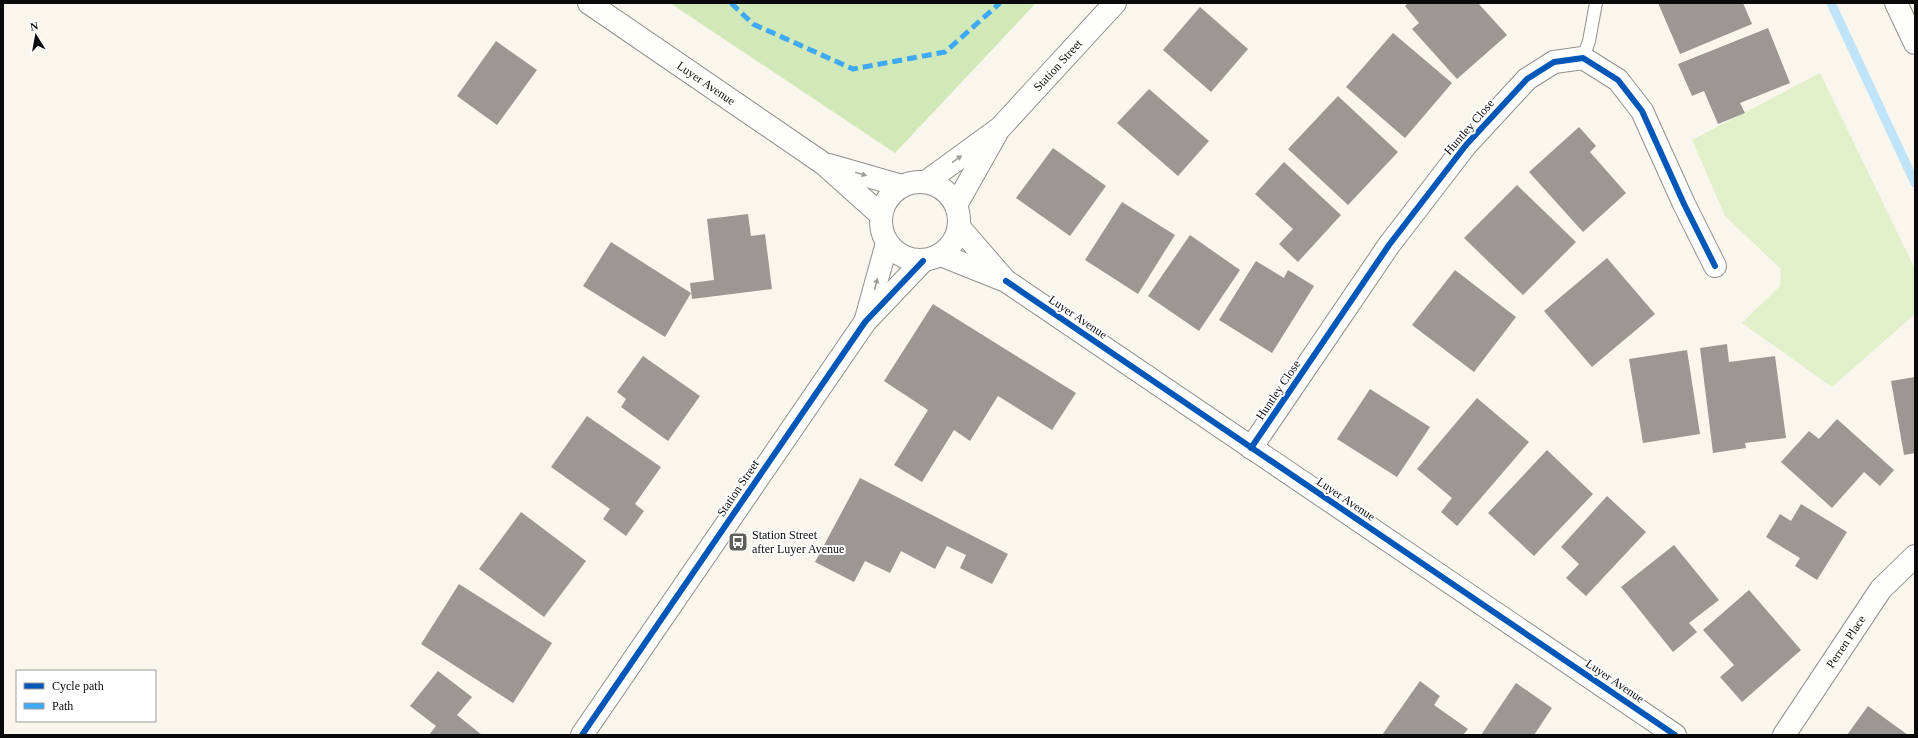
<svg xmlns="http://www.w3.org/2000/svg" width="1918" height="738" viewBox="0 0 1918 738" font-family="'Times New Roman',serif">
<rect width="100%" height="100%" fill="#f9f6ed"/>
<!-- green -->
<polygon fill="#e1f0ca" points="1820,73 1915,269 1915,314 1832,387 1742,323 1780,286 1781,269 1725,216 1692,140"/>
<!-- forest -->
<polygon fill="#d1e9b8" points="670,3 1036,3 895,153"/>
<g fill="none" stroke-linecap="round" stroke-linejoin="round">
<!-- stream -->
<polyline stroke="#bfe3f8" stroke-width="9" points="1831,3 1915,183"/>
</g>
<!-- building -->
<g fill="#9b9893">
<polygon points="1408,3 1478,3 1507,35 1457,79 1412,29 1419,23 1405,6"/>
<polygon points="1658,3 1743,3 1752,24 1680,54"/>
<polygon points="1200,7 1248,49 1211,92 1163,50"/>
<polygon points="1768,28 1790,83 1740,103 1745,113 1718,124 1704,91 1692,96 1678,64"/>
<polygon points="1393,33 1452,83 1405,138 1346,87"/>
<polygon points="496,41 537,70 497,125 457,96"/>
<polygon points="1149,89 1209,141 1178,176 1117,123"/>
<polygon points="1338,96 1398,152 1348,205 1288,149"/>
<polygon points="1579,127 1596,146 1590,152 1626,193 1583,232 1529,172"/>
<polygon points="1053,148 1106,186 1070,236 1016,198"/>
<polygon points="1284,162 1341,215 1298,262 1279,244 1293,229 1255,194"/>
<polygon points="1517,185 1576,242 1523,295 1464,238"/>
<polygon points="1122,202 1175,235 1138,294 1085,260"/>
<polygon points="748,214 751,236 765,234 772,289 692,299 690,283 714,280 707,219"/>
<polygon points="1190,235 1240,270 1199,331 1148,296"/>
<polygon points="611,242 691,293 665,337 583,286"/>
<polygon points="1607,258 1655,314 1592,367 1544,311"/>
<polygon points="1256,261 1284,278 1288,270 1314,286 1272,353 1219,320"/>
<polygon points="1455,270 1516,317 1474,372 1412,325"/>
<polygon points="933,304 1076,393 1052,430 998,396 970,441 954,430 922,482 894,465 928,410 884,381"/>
<polygon points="1727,344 1729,362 1775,356 1786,438 1745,443 1746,448 1713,453 1700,348"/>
<polygon points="1687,350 1700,434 1643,443 1629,359"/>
<polygon points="643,356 700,396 668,441 621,407 626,399 617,392"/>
<polygon points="1915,377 1915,453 1904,455 1891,381"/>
<polygon points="1370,389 1430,427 1397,477 1337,439"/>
<polygon points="1477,398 1529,442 1457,526 1441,512 1452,498 1417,469"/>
<polygon points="587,416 661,467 635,504 644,511 626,536 603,519 610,509 551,467"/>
<polygon points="1837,419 1894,470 1880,486 1864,472 1832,508 1781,462 1809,431 1819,439"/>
<polygon points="1547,450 1593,494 1534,556 1488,513"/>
<polygon points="860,478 1008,554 992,584 960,568 966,555 947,546 935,569 901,551 890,573 865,561 854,582 815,562"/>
<polygon points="1607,496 1646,532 1586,596 1566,578 1579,564 1561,547"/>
<polygon points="1801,504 1847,532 1817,580 1795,566 1800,558 1766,537 1780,514 1791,521"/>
<polygon points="521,512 586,561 544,617 479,569"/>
<polygon points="1674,545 1719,600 1689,623 1697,632 1673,652 1621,587"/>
<polygon points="459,584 552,643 513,703 421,644"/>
<polygon points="1749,590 1801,650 1742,702 1720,677 1734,665 1703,630"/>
<polygon points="438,671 472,697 457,715 482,735 429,735 436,726 410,706"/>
<polygon points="1420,681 1440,696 1434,705 1468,729 1463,735 1382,735"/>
<polygon points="1516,683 1552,708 1534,735 1481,735"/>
<polygon points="1868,706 1908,735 1847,735"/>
</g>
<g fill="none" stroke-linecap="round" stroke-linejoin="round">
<defs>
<polyline id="service" points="1583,58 1589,41 1596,3"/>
<g id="minor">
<polyline points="1896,3 1915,43"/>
<polyline points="1251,448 1389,245 1466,145 1527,79 1554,62 1583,58 1618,80 1642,111 1684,204 1715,266"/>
<path id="s1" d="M1784,735L1881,589L1915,556"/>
</g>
<g id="tertiary">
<path id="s2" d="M589,3L824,164L881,215"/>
<polyline points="829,165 902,186"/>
<path id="s3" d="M926,182L1000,128L1115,3"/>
<circle cx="920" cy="221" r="39"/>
<polyline points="956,205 996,134"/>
<polyline points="959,227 1004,279"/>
<polyline points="941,255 1006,281 1675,735"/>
<polyline points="866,319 887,243"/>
<polyline points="582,735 865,322 923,261"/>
</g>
</defs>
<!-- service casing -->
<use href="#service" stroke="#92908c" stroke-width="14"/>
<!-- minor casing -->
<use href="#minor" stroke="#92908c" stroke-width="24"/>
<!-- tertiary casing -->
<use href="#tertiary" stroke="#92908c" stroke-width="24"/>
<!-- service -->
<use href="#service" stroke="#fefefc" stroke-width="12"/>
<!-- minor -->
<use href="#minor" stroke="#fefefc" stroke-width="22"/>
<!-- tertiary -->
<use href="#tertiary" stroke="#fefefc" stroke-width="22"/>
<!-- quiet -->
<polyline stroke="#3fa9f5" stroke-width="5" stroke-dasharray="10 5" stroke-linecap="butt" points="731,3 753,24 853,69 945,52 1000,3"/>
<defs>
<g id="cycleway">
<polyline points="1006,281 1675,735"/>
<polyline points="1251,448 1389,245 1466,145 1527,79 1554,62 1583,58 1618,80 1642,111 1684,204 1715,266"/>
<polyline points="582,735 865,322 923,261"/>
</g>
</defs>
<!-- cycleway casing -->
<use href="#cycleway" stroke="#fff" stroke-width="8"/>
<!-- cycleway -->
<use href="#cycleway" stroke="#0057b8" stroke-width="6"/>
</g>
<!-- one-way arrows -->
<defs><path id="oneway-solid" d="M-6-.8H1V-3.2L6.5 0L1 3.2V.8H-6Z"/></defs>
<g fill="#9c9c9b">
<use href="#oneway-solid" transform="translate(957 159) rotate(-36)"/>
<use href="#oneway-solid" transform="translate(861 174) rotate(16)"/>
<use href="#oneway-solid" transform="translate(876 284) rotate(-75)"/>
</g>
<!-- icons -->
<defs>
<symbol id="bus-square" viewBox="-11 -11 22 22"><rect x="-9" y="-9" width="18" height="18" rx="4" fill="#5e5d59" stroke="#fff"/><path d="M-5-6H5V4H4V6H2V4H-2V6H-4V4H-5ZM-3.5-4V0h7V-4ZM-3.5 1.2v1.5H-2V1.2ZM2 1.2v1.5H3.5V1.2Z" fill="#fff"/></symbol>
</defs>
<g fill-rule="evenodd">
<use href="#bus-square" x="727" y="531" width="22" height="22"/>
</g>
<g text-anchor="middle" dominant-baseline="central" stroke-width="4" stroke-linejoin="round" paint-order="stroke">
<!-- street labels -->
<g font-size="12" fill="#0a0a0a" stroke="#fff">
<text stroke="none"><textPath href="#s3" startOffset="177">Station Street</textPath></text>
<text stroke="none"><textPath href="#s2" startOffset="142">Luyer Avenue</textPath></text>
<text transform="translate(1469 127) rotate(-49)">Huntley Close</text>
<text transform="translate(1078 317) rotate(34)">Luyer Avenue</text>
<text transform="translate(1278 390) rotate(-56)">Huntley Close</text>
<text transform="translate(738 488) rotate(-56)">Station Street</text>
<text transform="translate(1346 499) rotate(34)">Luyer Avenue</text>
<text stroke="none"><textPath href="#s1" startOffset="112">Perren Place</textPath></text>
<text transform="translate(1615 681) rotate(34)">Luyer Avenue</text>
</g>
<!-- poi labels -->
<g font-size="12" fill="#0a0a0a" stroke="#fff" text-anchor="start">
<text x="752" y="535">Station Street<tspan x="752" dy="14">after Luyer Avenue</tspan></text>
</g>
</g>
<!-- border -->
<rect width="1918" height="738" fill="none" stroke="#0a0a0a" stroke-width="8"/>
<!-- legend -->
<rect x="16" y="670" width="140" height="52" fill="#ffffff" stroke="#9d9d9d"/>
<rect x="24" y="683" width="20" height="6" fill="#0057b8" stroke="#9d9d9d"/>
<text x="52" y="690" font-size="12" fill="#0a0a0a">Cycle path</text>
<rect x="24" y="703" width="20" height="6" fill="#3fa9f5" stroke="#9d9d9d"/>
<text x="52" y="710" font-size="12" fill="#0a0a0a">Path</text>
<!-- north arrow -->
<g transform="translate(36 36) rotate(349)" stroke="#ffffff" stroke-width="3" paint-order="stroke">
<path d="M0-3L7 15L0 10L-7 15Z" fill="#0a0a0a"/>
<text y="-6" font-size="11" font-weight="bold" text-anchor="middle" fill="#0a0a0a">N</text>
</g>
</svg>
